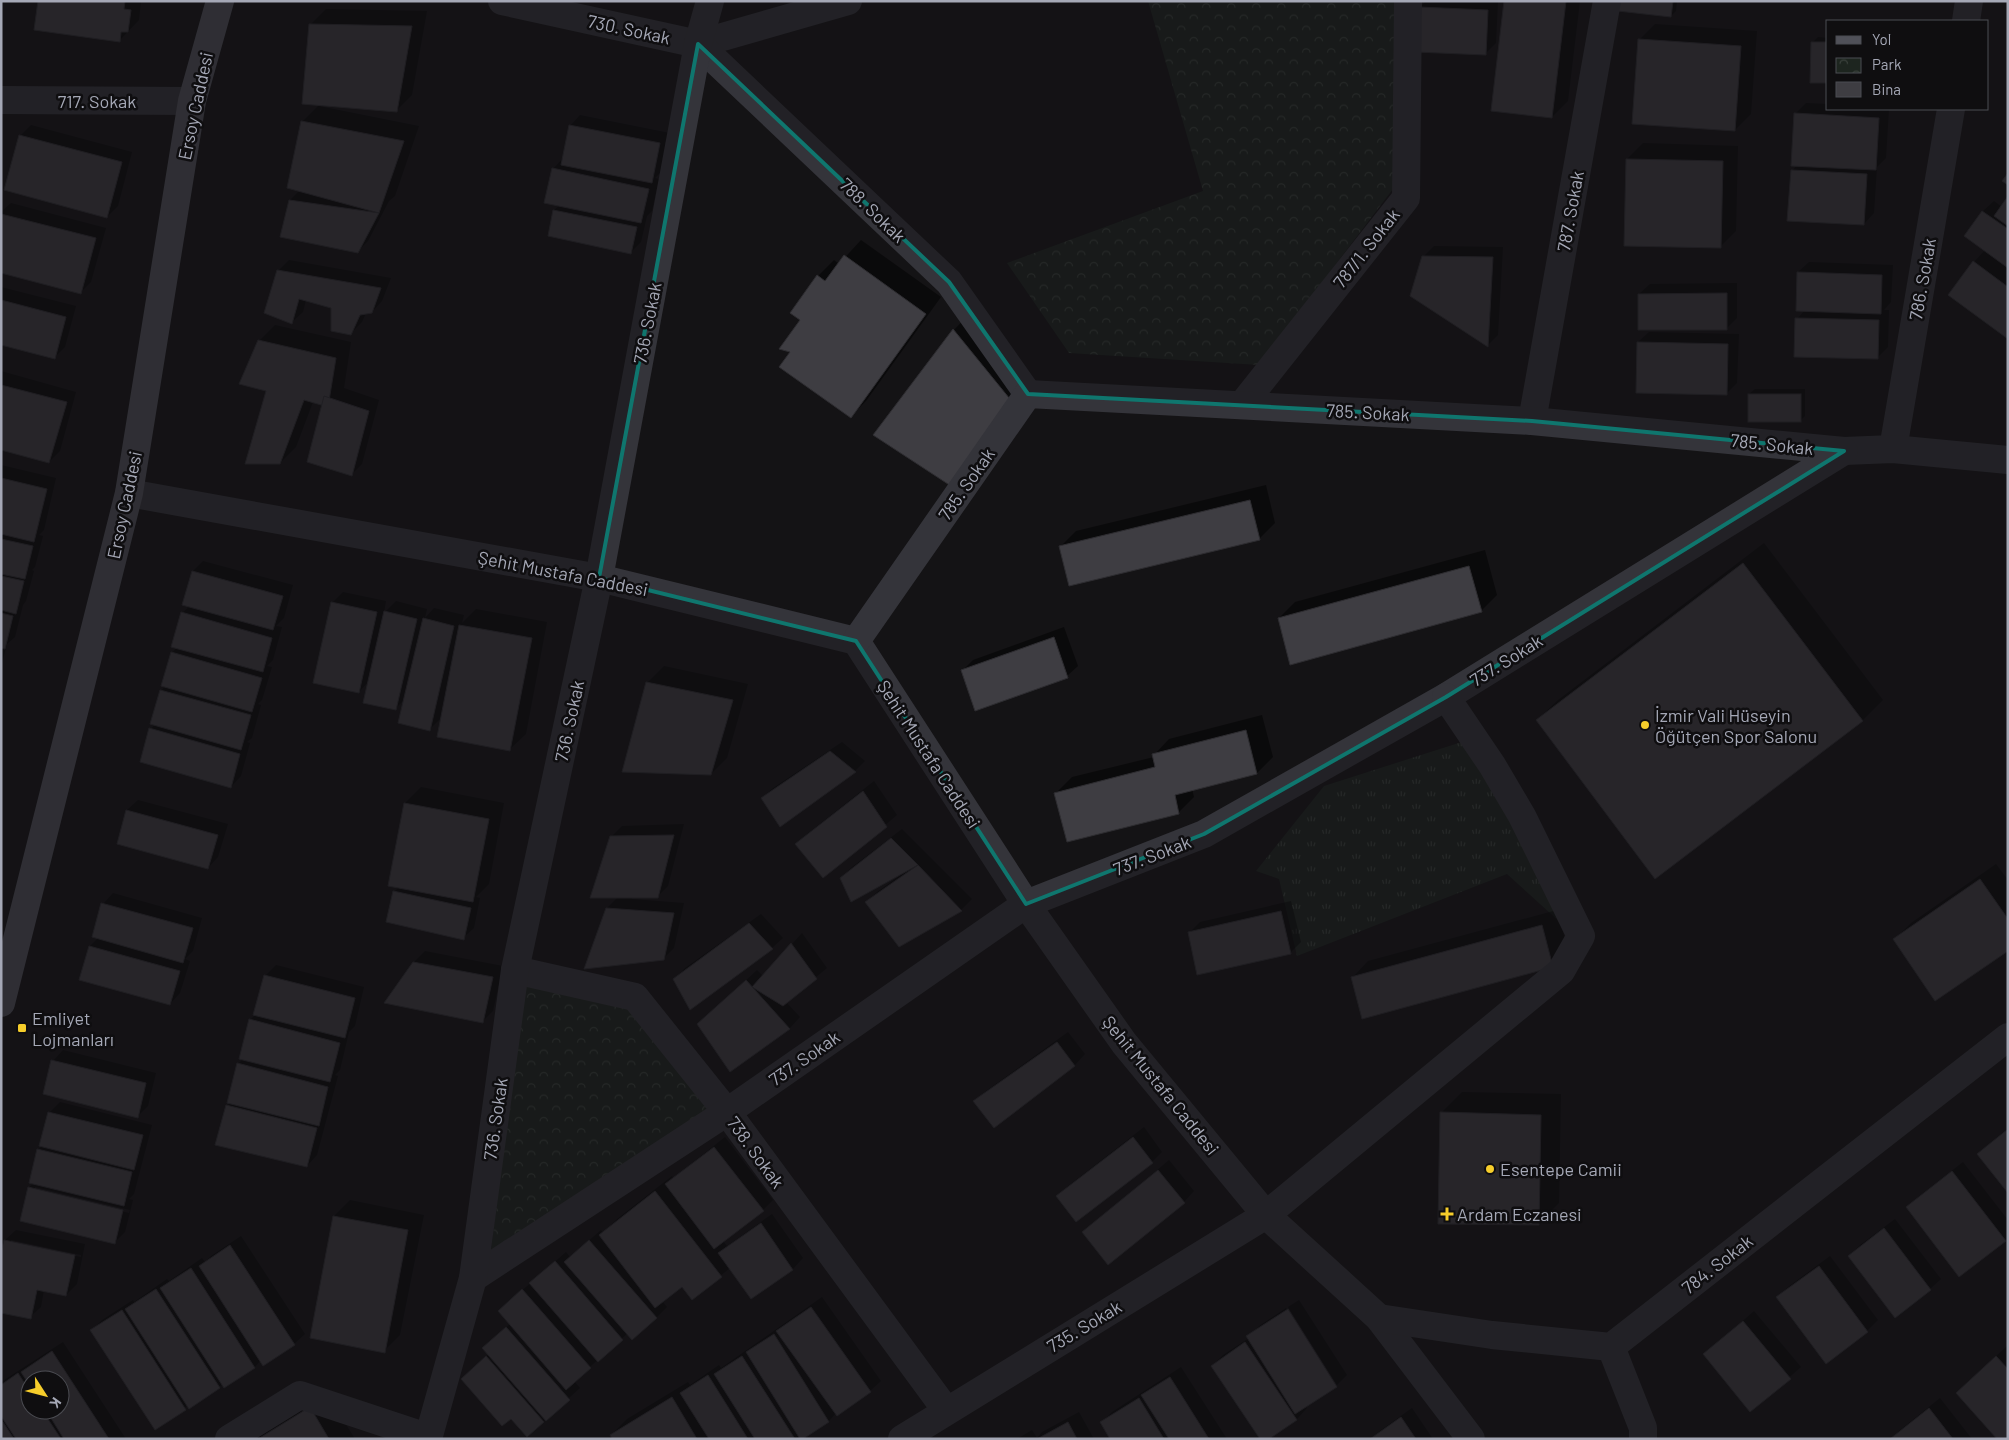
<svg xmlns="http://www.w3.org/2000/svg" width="2009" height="1440" viewBox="0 0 2009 1440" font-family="Barlow,sans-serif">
<defs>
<pattern id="grass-tufts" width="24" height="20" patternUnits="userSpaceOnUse" patternTransform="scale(1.25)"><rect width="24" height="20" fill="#1d251f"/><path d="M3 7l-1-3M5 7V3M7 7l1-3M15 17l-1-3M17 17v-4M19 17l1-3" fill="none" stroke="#3b423d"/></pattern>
<pattern id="park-crowns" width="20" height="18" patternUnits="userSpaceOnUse" patternTransform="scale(1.25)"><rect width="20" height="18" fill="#1d251f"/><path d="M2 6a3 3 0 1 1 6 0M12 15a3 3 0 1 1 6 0" fill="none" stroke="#3b423d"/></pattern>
</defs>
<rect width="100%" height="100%" fill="#141315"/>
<!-- grass -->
<polygon fill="url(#grass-tufts)" points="1468,740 1572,933 1507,874 1297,956 1279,879 1256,871 1324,786"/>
<!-- park -->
<g fill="url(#park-crowns)">
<polygon points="1148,1 1398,1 1396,185 1259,365 1069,353 1007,263 1203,191"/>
<polygon points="524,982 629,1009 708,1109 491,1250"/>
</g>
<!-- shadow -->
<g fill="#0007" fill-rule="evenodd">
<polygon points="39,1 141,1 139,20 119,41"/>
<polygon points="1426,1 1498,1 1496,43 1485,54 1419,8"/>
<polygon points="1506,1 1580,1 1568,101 1552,117"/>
<polygon points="1621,1 1677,1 1676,11 1671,16"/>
<polygon points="326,9 427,11 412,95 396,111 310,25"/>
<polygon points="1655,24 1757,31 1751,114 1735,130 1639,40"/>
<polygon points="1818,37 1828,38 1828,82 1813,42"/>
<polygon points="1806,103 1828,104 1828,109 1889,109 1886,158 1877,167 1874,213 1864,224 1792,171 1797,165 1795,114"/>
<polygon points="320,104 319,106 419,126 395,196 389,201 368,241 357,252 290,200 300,190 302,122"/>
<polygon points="580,115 670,133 662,171 655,178 659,179 652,211 647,216 641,242 631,252 554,210 560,205 553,169 563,158 570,126"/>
<polygon points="31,125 132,152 118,206 107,217 20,136"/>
<polygon points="1643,143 1738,146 1736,231 1720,247 1627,159"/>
<polygon points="2008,199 2008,338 1974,262 1985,250 1965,236 1983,211 1994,201 2002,207"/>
<polygon points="11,203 106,228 91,282 81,292 1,271 1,212"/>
<polygon points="861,240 941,297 866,401 850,417 792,351 802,320 818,276 834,260 839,264"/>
<polygon points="1434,246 1503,247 1498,335 1488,345 1423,257"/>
<polygon points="289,260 391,278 382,301 372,312 366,313 362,322 351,333 333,307 306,300 303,312 292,322 279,270"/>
<polygon points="1809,262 1893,265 1891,302 1884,310 1889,310 1888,347 1878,357 1797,319 1805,310 1798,272"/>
<polygon points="1737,283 1737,318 1727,328 1639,294 1650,284"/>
<polygon points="1,287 76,306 65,347 54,358 1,344"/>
<polygon points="969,314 1029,387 967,468 954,330"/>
<polygon points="275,325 351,342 344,388 379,400 362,464 351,475 323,405 313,402 296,447 280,463 259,341"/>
<polygon points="1649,332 1739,334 1737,383 1726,394 1638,342"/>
<polygon points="1,371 76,392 60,451 49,462 1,449"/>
<polygon points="1755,389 1805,389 1805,416 1800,421 1749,394"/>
<polygon points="1,465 56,478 44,530 39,535 43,536 35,567 32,570 34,571 26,601 23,605 15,637 7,644 1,667"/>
<polygon points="1266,485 1275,523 1259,539 1061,546 1076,531"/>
<polygon points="1764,543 1883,700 1863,720 1655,877 1537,720 1558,700"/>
<polygon points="1485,550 1497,595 1481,611 1279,618 1295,602"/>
<polygon points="203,561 293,585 284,618 276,626 282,627 273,660 267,666 272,667 262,700 258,704 261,705 252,738 247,742 250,743 241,776 231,787 151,729 155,724 161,691 165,686 172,653 177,647 182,613 190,606 193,571"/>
<polygon points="343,592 386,601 384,613 396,601 427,609 425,618 434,608 464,615 462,623 476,609 547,622 526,734 510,749 442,717 430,729 405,699 396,708 369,681 359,692 332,603"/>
<polygon points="1064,627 1078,666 1067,676 962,671 973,660"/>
<polygon points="664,666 748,684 727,758 711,774 624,770 648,682"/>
<polygon points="1262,715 1273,757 1257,773 1192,789 1194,797 1178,813 1056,793 1072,777 1154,757 1154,755 1169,739"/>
<polygon points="842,742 865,761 855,771 762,798 773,788"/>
<polygon points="874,781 897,815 824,877 796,844 807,834"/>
<polygon points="421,787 504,803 489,884 476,897 480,898 474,928 463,938 394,892 399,887 390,885 405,803"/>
<polygon points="138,800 228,824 218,857 208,868 118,843 127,810"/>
<polygon points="684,824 668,886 657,897 632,897 632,899 684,903 674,948 663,959 607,908 618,897 611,837 622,826"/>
<polygon points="902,829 972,899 961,910 899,945 867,902 877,892 899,876 898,874 841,878 852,867"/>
<polygon points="1996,864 2008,880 2008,949 1895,939 1911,923"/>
<polygon points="113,893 202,918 193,951 185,959 190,961 180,993 170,1004 80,979 90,946 98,938 103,904"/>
<polygon points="1291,901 1301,942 1290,953 1189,933 1200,922"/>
<polygon points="1557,910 1568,950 1552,966 1353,977 1368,961"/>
<polygon points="761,914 783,938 772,948 675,979 685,968"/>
<polygon points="802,933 827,968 786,1002 800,1017 790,1028 730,1070 710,1014 757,970 763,976"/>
<polygon points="425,951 503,966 493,1011 482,1022 414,962"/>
<polygon points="276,965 364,987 355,1026 349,1032 340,1070 335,1075 338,1076 317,1155 307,1166 227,1106 230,1103 238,1064 243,1059 250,1020 256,1014 265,976"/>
<polygon points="1068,1032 1085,1054 1075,1065 994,1126 975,1101 986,1091"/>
<polygon points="63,1050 156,1073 148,1106 138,1116 53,1061"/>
<polygon points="1462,1092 1561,1094 1559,1203 1538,1224 1441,1113"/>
<path d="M60,1102L152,1125L134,1194L129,1199L133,1200L125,1232L114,1243L29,1187L34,1183L38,1150L42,1146L49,1113ZM35,1187L130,1210L129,1213L35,1190Z"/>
<polygon points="1144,1127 1162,1152 1152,1162 1058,1196 1068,1186"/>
<polygon points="2008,1128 2008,1191 1978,1154"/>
<polygon points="725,1137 773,1200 763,1210 723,1241 727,1246 772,1214 803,1258 793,1269 751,1298 730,1268 693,1298 683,1285 662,1301 667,1307 657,1317 632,1338 628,1333 574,1381 580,1388 527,1436 474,1368 489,1354 494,1338 510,1324 510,1301 566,1252 570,1257 601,1230 603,1233 617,1219 672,1176 673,1178"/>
<polygon points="1169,1160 1194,1191 1184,1202 1084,1232"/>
<polygon points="1963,1162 2008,1220 2008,1238 2005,1241 1907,1208 1918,1197"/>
<polygon points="350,1200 424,1215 400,1335 384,1351 334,1216"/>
<polygon points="1895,1219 1941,1279 1930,1289 1849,1256 1860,1245"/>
<path d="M16,1230L85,1244L77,1284L66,1295L44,1290L41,1307L30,1317L5,1240ZM11,1240L81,1255V1257L11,1243Z"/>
<polygon points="241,1236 305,1334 294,1344 261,1360 255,1367 224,1386 223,1384 189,1407 188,1405 155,1429 92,1330 102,1320 133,1300 134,1302 167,1279 169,1281 202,1258 205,1262 211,1256"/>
<polygon points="1830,1256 1878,1320 1867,1331 1778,1297 1788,1287"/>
<polygon points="822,1297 881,1381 870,1391 836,1413 829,1421 801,1439 614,1439 611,1435 627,1419 688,1382 690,1385 719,1365 721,1368"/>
<polygon points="1299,1300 1347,1375 1337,1385 1288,1307"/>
<polygon points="1286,1308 1335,1385 1337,1385 1305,1406 1307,1408 1297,1419 1267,1439 1212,1366 1223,1355 1249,1338 1259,1326"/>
<polygon points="1754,1311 1801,1367 1751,1411 1704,1355"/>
<path d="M63,1342L126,1439H1V1382ZM30,1380H60V1410H30Z"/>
<polygon points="2007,1346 2008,1347 2008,1439 1968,1382"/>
<polygon points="1181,1367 1227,1439 1111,1439 1101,1423 1112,1412"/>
<polygon points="326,1392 355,1439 253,1439"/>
<polygon points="1940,1398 1972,1439 1891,1439 1900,1430"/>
<polygon points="1412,1408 1433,1439 1371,1439 1381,1430"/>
<polygon points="1079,1412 1094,1439 1017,1439 1032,1430 1037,1438 1042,1432"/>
</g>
<!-- building -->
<g fill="#3e3d42" stroke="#2e2d31">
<polygon points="38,1 125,1 124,9 131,10 128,32 121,32 120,42 34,30"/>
<polygon points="1504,1 1566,1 1552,118 1491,111"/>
<polygon points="1619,1 1673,1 1671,17 1618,11"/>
<polygon points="1418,7 1488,10 1486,55 1416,52"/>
<polygon points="309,24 412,26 397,112 302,104"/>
<polygon points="1638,39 1741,46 1735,131 1632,124"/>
<polygon points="1811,42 1828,42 1828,83 1810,83"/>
<polygon points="1794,113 1879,118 1876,170 1791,166"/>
<polygon points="301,121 404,141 379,213 287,188"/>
<polygon points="569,125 660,143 652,183 561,165"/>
<polygon points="19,135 122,162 107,218 4,190"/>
<polygon points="1626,159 1723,161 1721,248 1624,246"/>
<polygon points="552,168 649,189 641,223 544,203"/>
<polygon points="1791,170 1867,174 1864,225 1787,221"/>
<polygon points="2008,173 2008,185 2002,181"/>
<polygon points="2008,196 2008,226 1994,216"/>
<polygon points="289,200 379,213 358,253 280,237"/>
<polygon points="553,210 637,227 631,254 548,236"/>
<polygon points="1982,211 2008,229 2008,268 1964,236"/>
<polygon points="1,214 96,238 81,294 1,273"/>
<polygon points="844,255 926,314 851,418 779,367 790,352 779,349 800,320 790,313 817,275 825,281"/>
<polygon points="1422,256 1493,257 1488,347 1410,296"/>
<polygon points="1973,261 2008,287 2008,339 1948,295"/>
<polygon points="277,270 381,288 372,313 360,315 351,335 331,331 331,308 299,299 292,324 264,313"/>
<polygon points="1797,272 1882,275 1881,314 1796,311"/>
<polygon points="1727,293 1727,330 1638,330 1638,294"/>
<polygon points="1,300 66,317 55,359 1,345"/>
<polygon points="1795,318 1879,320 1878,359 1794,357"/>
<polygon points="953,329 1014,404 951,486 873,435"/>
<polygon points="258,340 336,358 328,407 304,400 280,464 245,464 266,391 239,384"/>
<polygon points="1637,342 1728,344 1727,395 1636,393"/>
<polygon points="1,385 67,402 49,463 1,450"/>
<rect x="1748" y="394" width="53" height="28"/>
<polygon points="324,396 369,411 352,476 307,462"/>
<polygon points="1,478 47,489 34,542 1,534"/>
<polygon points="1250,500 1260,540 1069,586 1059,546"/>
<polygon points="1,539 33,546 25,579 1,574"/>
<polygon points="1743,563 1863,721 1655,879 1536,720"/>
<polygon points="1469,566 1482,612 1290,665 1278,618"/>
<polygon points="192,571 283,596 273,630 182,605"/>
<polygon points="1,576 24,581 16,614 1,610"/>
<polygon points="331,602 377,612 359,693 313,683"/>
<polygon points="384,611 417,619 396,710 363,703"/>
<polygon points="181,612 272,638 263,672 171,647"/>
<polygon points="1,613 13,616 5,649 1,648"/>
<polygon points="423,618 454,626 430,731 398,723"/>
<polygon points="459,625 532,638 510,751 437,737"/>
<polygon points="1054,637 1068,678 975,711 961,670"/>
<polygon points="171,652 262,678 252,712 161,686"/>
<polygon points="646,682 733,700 711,775 622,772"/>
<polygon points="160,690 251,715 241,750 150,724"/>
<polygon points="149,728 240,754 231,788 140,762"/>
<polygon points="1246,730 1257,774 1175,795 1179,814 1067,842 1054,793 1155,767 1152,754"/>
<polygon points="830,751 856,772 780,827 761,798"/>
<polygon points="863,791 887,827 823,878 795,844"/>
<polygon points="404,803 489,819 473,902 388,886"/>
<polygon points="126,810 218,835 208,869 117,844"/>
<polygon points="674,835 658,898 590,898 610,836"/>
<polygon points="891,838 918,865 851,902 840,878"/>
<polygon points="918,865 962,911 899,947 865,902"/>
<polygon points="1980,879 2008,919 2008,951 1935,1001 1893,939"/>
<polygon points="393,891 471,908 464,940 386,922"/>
<polygon points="101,903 193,928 183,963 92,937"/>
<polygon points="606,908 674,913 664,960 584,969"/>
<polygon points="1281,911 1291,954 1197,975 1188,932"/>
<polygon points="749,923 773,949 690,1010 673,979"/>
<polygon points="1542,925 1553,967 1362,1019 1351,977"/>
<polygon points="791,943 817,979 783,1006 752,987"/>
<polygon points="89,946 180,971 170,1005 79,980"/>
<polygon points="413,962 493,977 483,1023 384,1003"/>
<polygon points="264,975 355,998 345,1038 253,1015"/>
<polygon points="746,980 790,1029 730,1072 697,1024"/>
<polygon points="249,1019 340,1043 330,1082 239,1059"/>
<polygon points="1057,1042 1075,1066 994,1128 973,1101"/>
<polygon points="51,1060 146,1083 138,1118 43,1094"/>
<polygon points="237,1063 328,1087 319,1126 227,1103"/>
<polygon points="226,1105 317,1128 307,1167 215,1145"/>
<polygon points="48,1112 143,1135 134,1170 39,1146"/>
<polygon points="1440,1112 1541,1115 1539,1225 1438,1224"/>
<polygon points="2008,1129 2008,1193 1977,1154"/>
<polygon points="1133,1137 1153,1163 1076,1222 1056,1196"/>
<polygon points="714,1147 764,1211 714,1249 665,1184"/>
<polygon points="37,1149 132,1172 124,1206 29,1183"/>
<polygon points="1158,1170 1185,1203 1108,1265 1082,1232"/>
<polygon points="1952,1171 2006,1241 1959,1277 1906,1207"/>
<polygon points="28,1187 123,1210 115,1244 20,1221"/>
<polygon points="655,1191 722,1277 692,1300 682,1287 655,1308 599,1235"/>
<polygon points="333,1216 408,1230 385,1353 310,1338"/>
<polygon points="761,1223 793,1270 751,1299 718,1253"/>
<polygon points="1884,1228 1931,1290 1895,1318 1848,1256"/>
<polygon points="4,1240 75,1255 66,1296 37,1290 31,1319 1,1313 1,1252"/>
<polygon points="589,1240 657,1318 632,1340 564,1262"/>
<polygon points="230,1245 295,1345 263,1366 199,1266"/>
<polygon points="555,1261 623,1340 598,1362 529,1283"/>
<polygon points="1819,1266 1868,1332 1826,1364 1776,1297"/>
<polygon points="191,1268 255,1368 224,1388 160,1288"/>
<polygon points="156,1289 220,1388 189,1409 125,1309"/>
<polygon points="522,1289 591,1368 566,1390 498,1311"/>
<polygon points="811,1307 871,1392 837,1416 776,1331"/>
<polygon points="1288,1309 1337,1387 1295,1414 1246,1336"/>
<polygon points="122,1310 186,1410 155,1430 90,1330"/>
<polygon points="1743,1321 1791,1379 1750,1412 1703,1354"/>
<polygon points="506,1327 570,1400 546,1421 482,1348"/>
<polygon points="774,1334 829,1422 803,1439 800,1439 746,1352"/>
<polygon points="1245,1342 1297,1420 1269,1439 1260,1439 1211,1366"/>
<polygon points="52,1351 109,1439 64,1439 46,1410 60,1410 60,1380 30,1380 30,1386 21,1372"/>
<polygon points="486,1356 544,1422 527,1437 511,1419 502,1426 461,1379"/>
<polygon points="742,1356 795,1439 755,1439 714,1374"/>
<polygon points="1996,1356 2008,1369 2008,1439 1997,1439 1956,1393"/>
<polygon points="18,1373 30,1392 30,1410 42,1410 61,1439 16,1439 1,1416 1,1385"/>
<polygon points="708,1375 748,1439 709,1439 680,1393"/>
<polygon points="1170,1377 1209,1439 1169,1439 1141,1395"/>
<polygon points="672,1397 697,1439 612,1439 610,1435"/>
<polygon points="1139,1398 1164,1439 1110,1439 1100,1422"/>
<polygon points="310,1407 329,1439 258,1439"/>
<polygon points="1929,1408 1953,1439 1890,1439"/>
<polygon points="1401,1417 1416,1439 1370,1439"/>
<polygon points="1,1419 14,1439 1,1439"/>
<polygon points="1068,1422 1077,1439 1037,1439"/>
</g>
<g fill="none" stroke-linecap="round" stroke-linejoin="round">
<!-- minor -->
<g stroke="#34343a" stroke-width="28">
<polyline points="502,1 698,44 848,1"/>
<polyline points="1966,21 1969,1"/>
<polyline points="698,44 949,282 1028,394"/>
<polyline points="1,100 192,101"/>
<polyline points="1242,405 1406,198 1408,1"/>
<polyline points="1532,421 1607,1"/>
<polyline points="1893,449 1951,109"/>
<polyline points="129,493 599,578 856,641 1026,904 1124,1043 1266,1215 1379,1318 1471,1439"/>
<polyline points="856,641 1028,394 1532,421 1844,451 1893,449 2008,460"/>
<polyline points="515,970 635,997 727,1112 946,1410"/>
<polyline points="473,1278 727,1112 1026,904 1204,834 1446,697 1844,451"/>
<polyline points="1379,1318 1492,1335 1611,1347 2008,1037"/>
<polyline points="1611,1347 1643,1428 1643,1439"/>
<polyline points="229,1439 300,1395 427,1437"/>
<polyline points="428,1439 473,1278 515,970 599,578 698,44 710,1"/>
<polyline points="902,1439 1266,1215 1561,971 1581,936 1522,816 1492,765 1446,697"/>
</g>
<!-- major -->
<polyline stroke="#505159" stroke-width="28" points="1,1003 129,493 192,101 220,1"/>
</g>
<!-- marked area -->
<path d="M0 0H2009V1440H0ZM698,44L949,282L1028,394L1532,421L1844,451L1446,697L1204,834L1026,904L856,641L599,578Z" fill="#141315" fill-opacity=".55" fill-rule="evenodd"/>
<path fill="none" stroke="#0f766e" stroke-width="4" stroke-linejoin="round" d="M698,44L949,282L1028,394L1532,421L1844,451L1446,697L1204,834L1026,904L856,641L599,578Z"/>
<!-- markers -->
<g fill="#f6cd2b" stroke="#0f0e10" stroke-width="2">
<circle cx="1645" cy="725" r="5"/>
<rect x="17" y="1023" width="10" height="10" rx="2.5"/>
<circle cx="1490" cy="1169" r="5"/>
<path d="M1444.5 1206.5h5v5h5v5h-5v5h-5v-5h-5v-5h5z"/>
</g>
<g text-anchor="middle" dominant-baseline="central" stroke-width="5" stroke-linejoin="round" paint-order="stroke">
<!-- street labels -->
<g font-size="18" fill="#a5a8b6" stroke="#0f0e10">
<text transform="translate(629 29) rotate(12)">730. Sokak</text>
<text x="97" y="101">717. Sokak</text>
<text transform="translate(195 106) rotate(-78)">Ersoy Caddesi</text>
<text transform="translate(873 210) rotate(44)">788. Sokak</text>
<text transform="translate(1570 211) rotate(-80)">787. Sokak</text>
<text transform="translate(1366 248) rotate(-52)">787/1. Sokak</text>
<text transform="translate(1922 279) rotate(-80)">786. Sokak</text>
<text transform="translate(647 323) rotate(-79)">736. Sokak</text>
<text transform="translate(1368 412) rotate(3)">785. Sokak</text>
<text transform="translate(1772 444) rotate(6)">785. Sokak</text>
<text transform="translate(966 484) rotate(-55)">785. Sokak</text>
<text transform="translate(124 505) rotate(-78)">Ersoy Caddesi</text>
<text transform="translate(563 573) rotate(11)">Şehit Mustafa Caddesi</text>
<text transform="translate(1506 660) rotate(-32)">737. Sokak</text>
<text transform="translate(569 721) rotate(-78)">736. Sokak</text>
<text transform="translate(929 754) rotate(57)">Şehit Mustafa Caddesi</text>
<text transform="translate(1152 855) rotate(-21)">737. Sokak</text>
<text transform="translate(804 1058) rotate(-35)">737. Sokak</text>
<text transform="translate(1161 1085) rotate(51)">Şehit Mustafa Caddesi</text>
<text transform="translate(495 1119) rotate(-82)">736. Sokak</text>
<text transform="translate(756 1152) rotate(54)">738. Sokak</text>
<text transform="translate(1717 1264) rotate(-38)">784. Sokak</text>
<text transform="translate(1084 1326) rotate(-31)">735. Sokak</text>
</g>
<!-- poi labels -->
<g font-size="18" fill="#a5a8b6" stroke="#0f0e10" text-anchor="start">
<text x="1655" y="715">İzmir Vali Hüseyin<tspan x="1655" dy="21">Öğütçen Spor Salonu</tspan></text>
<text x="32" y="1018">Emliyet<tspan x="32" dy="21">Lojmanları</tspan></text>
<text x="1500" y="1169">Esentepe Camii</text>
<text x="1457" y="1214">Ardam Eczanesi</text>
</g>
</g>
<!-- border -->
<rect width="2009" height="1440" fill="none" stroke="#a5a8b6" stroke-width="5"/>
<!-- legend -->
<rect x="1826" y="20" width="162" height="90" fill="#0f0e10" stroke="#4b4c52"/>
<rect x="1836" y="36" width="25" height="8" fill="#505159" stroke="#4b4c52"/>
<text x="1872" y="45" font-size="15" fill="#a5a8b6">Yol</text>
<rect x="1836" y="58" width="25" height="15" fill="url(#park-crowns)" stroke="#4b4c52"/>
<text x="1872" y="70" font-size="15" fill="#a5a8b6">Park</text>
<rect x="1836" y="82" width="25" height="15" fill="#3e3d42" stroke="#4b4c52"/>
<text x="1872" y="95" font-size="15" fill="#a5a8b6">Bina</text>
<!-- north arrow -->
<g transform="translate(45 1395) rotate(126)"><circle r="24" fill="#0f0e10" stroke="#4b4c52"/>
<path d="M0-4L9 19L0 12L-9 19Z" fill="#f6cd2b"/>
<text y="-8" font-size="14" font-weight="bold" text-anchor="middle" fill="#a5a8b6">K</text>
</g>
</svg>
